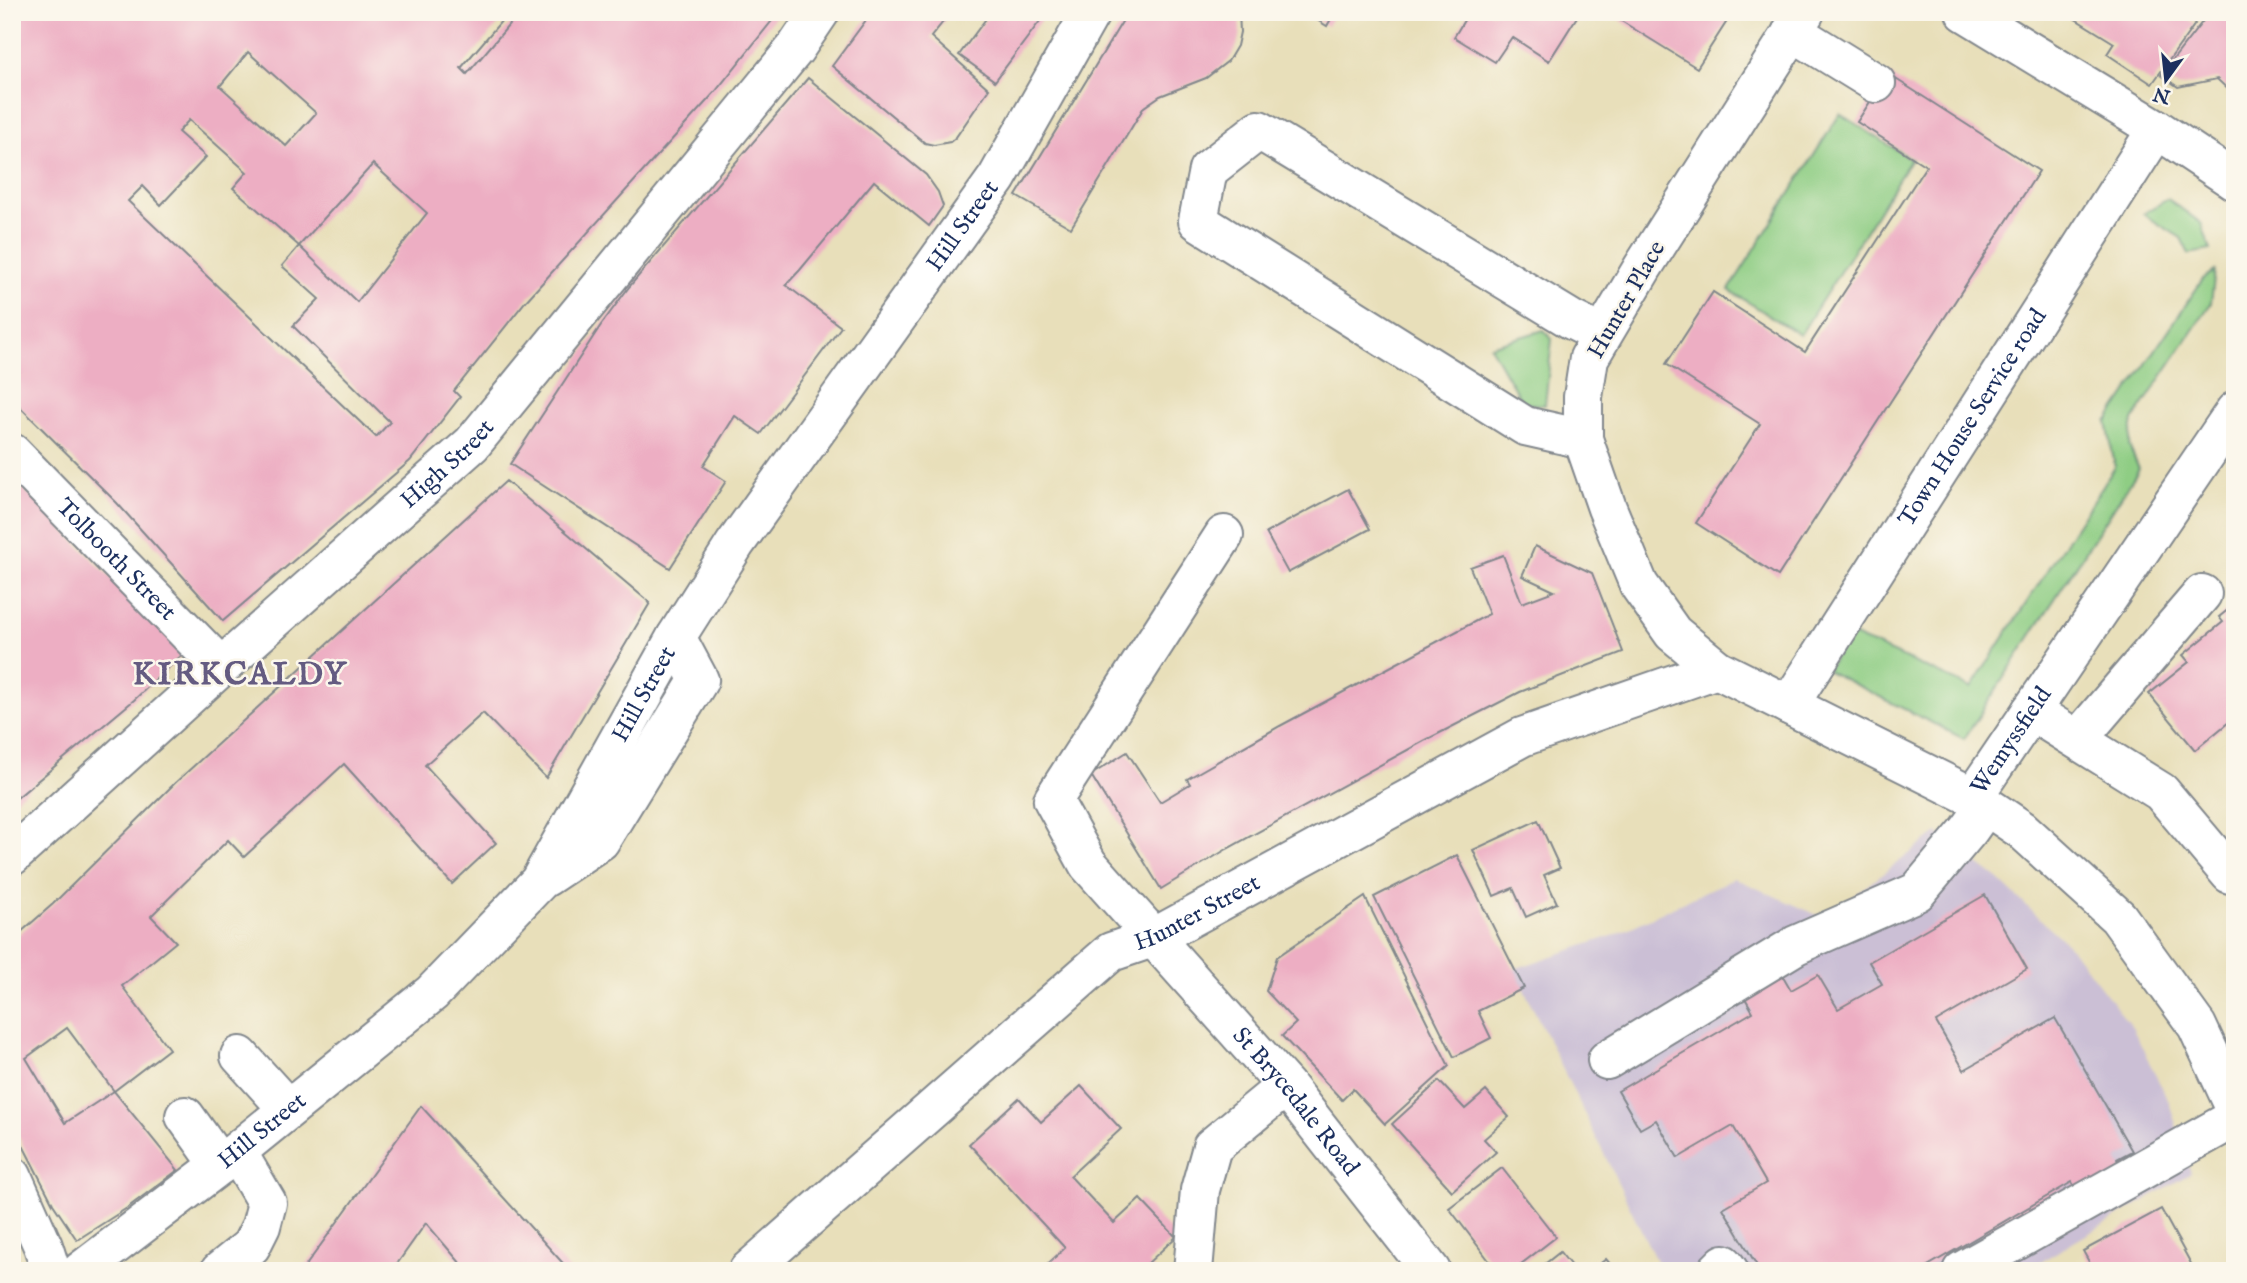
<svg xmlns="http://www.w3.org/2000/svg" width="2247" height="1283" viewBox="0 0 2247 1283" font-family="'IM FELL English',serif">
<rect width="100%" height="100%" fill="#fbf7ec"/>
<filter id="ink" filterUnits="userSpaceOnUse"><feTurbulence type="fractalNoise" baseFrequency=".0143" numOctaves="2"/><feDisplacementMap in="SourceGraphic" scale="14" xChannelSelector="R" yChannelSelector="G"/><feConvolveMatrix kernelMatrix="1 2 1 2 8 2 1 2 1" color-interpolation-filters="sRGB"/></filter>
<filter id="wash" filterUnits="userSpaceOnUse"><feTurbulence type="fractalNoise" baseFrequency=".00686" numOctaves="4" result="noise"/><feDisplacementMap in="SourceGraphic" scale="28" xChannelSelector="R" yChannelSelector="G"/><feGaussianBlur stdDeviation="1.57" result="paint"/><feColorMatrix in="noise" values="0 0 0 0 0 0 0 0 0 0 0 0 0 0 0 0 0 1.4 0 .05"/><feComposite in="paint" operator="in"/></filter>
<g filter="url(#wash)">
<rect width="100%" height="100%" fill="#e8dfba"/>
<!-- industrial -->
<polygon fill="#cbbfd5" points="1937,833 1998,879 2072,949 2133,1029 2169,1102 2191,1173 2025,1271 1661,1271 1514,969 1615,935 1734,878 1824,918"/>
<!-- green -->
<g fill="#8fcd84" stroke="#557e71" stroke-width="2">
<polygon points="1840,114 1911,159 1800,335 1729,290"/>
<polygon points="2168,199 2201,223 2211,250 2189,254 2181,238 2143,214"/>
<polygon points="2215,271 2211,303 2133,420 2129,446 2139,469 1964,739 1826,670 1850,634 1971,688 2115,467 2107,422 2203,279"/>
<polygon points="1544,330 1552,339 1545,405 1523,404 1490,346"/>
</g>
<g id="blocks">
<!-- building -->
<g fill="#edaec3" fill-rule="evenodd">
<path d="M12,12H509L461,68L467,74L520,12H779L715,92L525,302L454,391L460,397L410,461L223,621L117,503L12,399ZM248,52L316,113L286,146L220,86ZM189,120L247,172L233,188L299,246L282,266L319,299L293,326L390,422L376,437L128,201L143,186L161,205L206,157L178,132ZM373,164L427,213L357,302L299,246Z"/>
<polygon points="872,12 951,12 931,37 989,89 956,137 950,142 934,145 925,143 832,66"/>
<polygon points="991,12 1037,12 1043,17 995,81 959,55"/>
<polygon points="1128,12 1239,12 1240,32 1237,46 1228,61 1206,78 1160,96 1144,107 1071,228 1016,196"/>
<polygon points="1304,12 1335,12 1327,26"/>
<polygon points="1469,12 1580,12 1549,61 1512,37 1495,62 1454,37"/>
<polygon points="1622,12 1726,12 1731,15 1697,68 1618,19"/>
<polygon points="2064,12 2180,12 2195,24 2152,84 2107,54 2114,43"/>
<polygon points="2210,12 2235,12 2235,96 2217,79 2178,87 2161,75"/>
<polygon points="1888,74 2039,171 1778,576 1696,523 1760,424 1666,364 1713,292 1805,352 1926,166 1857,122"/>
<polygon points="808,78 926,175 938,192 943,206 929,226 874,181 800,270 786,285 841,327 761,434 735,416 703,466 726,481 670,568 510,464 601,325 629,287"/>
<polygon points="12,477 184,653 134,700 12,802"/>
<polygon points="506,481 650,603 546,778 483,713 425,765 496,843 452,884 344,764 244,857 228,840 151,916 176,942 122,986 169,1049 114,1091 67,1028 26,1058 65,1123 114,1091 178,1170 127,1208 77,1240 53,1204 12,1124 12,940 53,904 175,783"/>
<polygon points="1348,489 1370,529 1288,573 1266,533"/>
<polygon points="1535,546 1592,573 1623,652 1520,692 1424,741 1227,849 1161,889 1091,775 1127,752 1160,802 1190,784 1187,779 1280,726 1489,614 1470,567 1503,555 1522,603 1554,591 1522,576"/>
<polygon points="2235,604 2235,717 2195,750 2149,694 2189,662 2183,655 2223,622 2219,617"/>
<polygon points="1538,820 1560,868 1544,875 1557,903 1526,917 1513,888 1494,896 1473,850"/>
<polygon points="1457,855 1524,988 1478,1011 1491,1038 1454,1057 1374,897"/>
<polygon points="1985,895 2027,969 1936,1022 1964,1070 2055,1018 2132,1151 2117,1159 2123,1170 2080,1196 2072,1182 1919,1271 1760,1271 1723,1208 1766,1183 1733,1126 1678,1158 1656,1120 1640,1129 1618,1091 1753,1012 1745,998 1783,976 1791,990 1818,975 1838,1009 1882,984 1869,962"/>
<polygon points="1365,897 1449,1066 1385,1124 1353,1089 1342,1100 1282,1036 1296,1023 1266,991 1277,957"/>
<polygon points="1439,1081 1465,1109 1486,1091 1509,1117 1484,1139 1496,1152 1452,1191 1392,1124"/>
<polygon points="1081,1086 1121,1129 1070,1176 1114,1223 1140,1199 1176,1237 1148,1263 1155,1271 1040,1271 1065,1248 969,1144 1019,1098 1041,1122"/>
<polygon points="421,1106 570,1271 467,1271 426,1223 392,1271 302,1271"/>
<polygon points="1502,1168 1556,1237 1512,1271 1497,1271 1449,1208"/>
<polygon points="2161,1209 2195,1271 2094,1271 2083,1251"/>
<polygon points="1560,1252 1575,1271 1536,1271"/>
<polygon points="1606,1259 1616,1271 1591,1271"/>
</g>
</g>
</g>
<g filter="url(#ink)">
<use href="#blocks" fill-opacity="0" stroke="#82878c" stroke-width="2"/>
<g fill="none" stroke-linecap="round" stroke-linejoin="round">
<defs>
<g id="minor">
<polyline points="1805,12 1643,267 1589,358 1583,397 1583,439 1607,508 1639,585 1673,633 1717,669 1973,797 2022,830 2118,917 2197,1026 2235,1108"/>
<polyline points="1965,12 2157,129 2235,181"/>
<polyline points="1792,31 1876,83"/>
<polyline points="1583,439 1525,426 1198,221 1208,170 1259,130 1572,320 1602,335"/>
<path id="s1" d="M12,453L221,667"/>
<path id="s2" d="M1224,535L1053,800L1088,864L1286,1086L1431,1271"/>
<path id="s3" d="M1789,705L2157,129"/>
<polyline points="2031,711 2161,792 2230,874"/>
<polyline points="2078,739 2202,594"/>
<path id="s4" d="M1973,797L2235,411"/>
<path id="s5" d="M12,856L221,667L472,444L795,49L820,12"/>
<polyline points="546,877 600,841 699,680 676,637"/>
<polyline points="240,1056 288,1109"/>
<polyline points="1607,1060 1796,945 1917,892 1969,830 1986,806"/>
<polyline points="185,1116 220,1165"/>
<polyline points="12,1176 43,1246 51,1271"/>
<path id="s6" d="M81,1271L220,1165L432,993L539,882L676,637L735,544L997,178L1091,12"/>
<polyline points="220,1271 251,1246 261,1226 267,1203 237,1152"/>
<path id="s7" d="M748,1271L1111,952L1155,937L1522,737L1717,669"/>
<polyline points="1193,1271 1200,1190 1212,1147 1286,1086"/>
<polyline points="1717,1271 1724,1264 1729,1271"/>
<polyline points="1962,1271 2235,1118"/>
</g>
</defs>
<!-- minor casing -->
<use href="#minor" stroke="#82878c" stroke-width="42"/>
<!-- minor -->
<use href="#minor" stroke="#fff" stroke-width="38"/>
</g>
</g>
<g text-anchor="middle" dominant-baseline="central" stroke-width="5" stroke-linejoin="round" paint-order="stroke">
<!-- street labels -->
<g font-size="24" fill="#1b2f5e" stroke="#fbf7ec">
<text stroke="none"><textPath href="#s6" startOffset="1384">Hill Street</textPath></text>
<text transform="translate(1627 300) rotate(-60)">Hunter Place</text>
<text stroke="none"><textPath href="#s3" startOffset="341">Town House Service road</textPath></text>
<text stroke="none"><textPath href="#s5" startOffset="586">High Street</textPath></text>
<text stroke="none"><textPath href="#s1" startOffset="149">Tolbooth Street</textPath></text>
<text stroke="none"><textPath href="#s6" startOffset="817">Hill Street</textPath></text>
<text stroke="none"><textPath href="#s4" startOffset="68">Wemyssfield</textPath></text>
<text stroke="none"><textPath href="#s7" startOffset="578">Hunter Street</textPath></text>
<text stroke="none"><textPath href="#s2" startOffset="704">St Brycedale Road</textPath></text>
<text stroke="none"><textPath href="#s6" startOffset="229">Hill Street</textPath></text>
</g>
<!-- district labels -->
<g font-size="32" font-weight="bold" letter-spacing="2" fill="#645b81" stroke="#fbf7ec">
<text x="240" y="675">KIRKCALDY</text>
</g>
</g>
<!-- margin -->
<rect width="2247" height="1283" fill="none" stroke="#fbf7ec" stroke-width="42"/>
<!-- north arrow -->
<g transform="translate(2166 80) rotate(195)" stroke="#fbf7ec" stroke-width="5" paint-order="stroke">
<path d="M0-5L12 26L0 18L-12 26Z" fill="#1b2f5e"/>
<text y="-10" font-size="19" font-weight="bold" text-anchor="middle" fill="#1b2f5e">N</text>
</g>
</svg>
